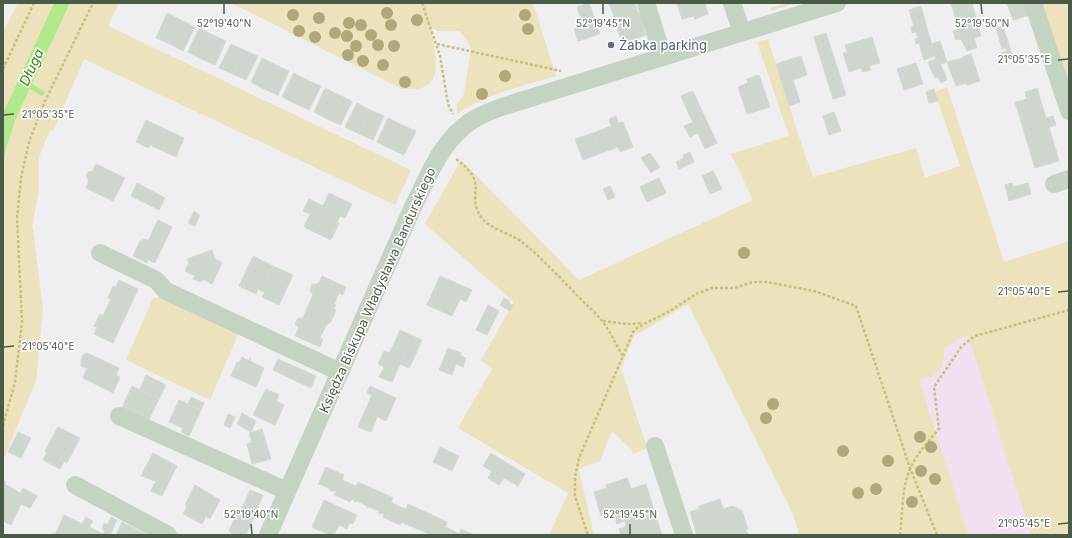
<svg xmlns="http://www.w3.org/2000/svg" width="1072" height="538" viewBox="0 0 1072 538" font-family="Inter,sans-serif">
<rect width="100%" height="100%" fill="#efeef1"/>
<!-- green -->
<g fill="#ede2be">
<polygon points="18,3 54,3 3,113 3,32"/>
<polygon points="70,3 119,3 108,26 411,170 395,205 84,59 53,131 50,130 39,157 39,190 32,228 33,229 43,310 36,381 3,460 4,337 3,163 7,145 5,138"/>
<path d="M231,3H533L556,76C522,86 487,94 457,114V104L464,94L471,49L466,39L459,31H437L430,27C433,44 446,82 421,88C415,90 408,88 402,89Z"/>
<polygon points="786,3 796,3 771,11 770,8"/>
<polygon points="1038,3 1069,3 1069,100"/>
<polygon points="768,39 802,146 813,177 916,148 925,178 960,166 935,92 947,87 1004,262 1069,241 1069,535 1031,535 968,336 945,348 943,366 932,378 920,379 929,411 969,535 799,535 793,514 688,304 634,336 621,368 647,448 633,454 632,450 612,431 600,461 580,468 579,470 594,535 549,535 568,493 458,428 492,369 481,360 514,302 425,224 461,160 579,280 753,200 731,154 789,136 757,42"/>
<polygon points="162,296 239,332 210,400 126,360 153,298"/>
</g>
<!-- sand -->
<polygon fill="#f2dff1" points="968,336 1031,535 969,535 929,411 920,379 932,378 943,366 945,348 963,337"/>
<!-- water -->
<polygon fill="#b3e98d" points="54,3 70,3 16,118 7,145 3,163 3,113"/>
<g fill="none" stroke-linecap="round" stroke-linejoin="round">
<!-- stream -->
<polyline stroke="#b3e98d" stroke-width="5" points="27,84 42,93"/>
</g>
<!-- building -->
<g fill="#ced6ce" stroke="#d3dad3">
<polygon points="589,3 600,34 578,41 574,29 584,26 577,7"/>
<polygon points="609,3 635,3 636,6 613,14"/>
<polygon points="677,3 705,3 708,14 695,19 694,16 682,19"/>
<polygon points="951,3 972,3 981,36 974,38 977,48 967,51 961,39 956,40 953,31 959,29"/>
<polygon points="1007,3 1025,3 1030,15 1013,20"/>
<polygon points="636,6 638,13 642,12 647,27 643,28 646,35 622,43 613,14"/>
<polygon points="921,6 933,50 922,54 919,43 916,44 915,39 918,38 916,32 912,33 911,27 914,26 909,10"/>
<polygon points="167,13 181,20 170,44 156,38"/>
<polygon points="181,20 195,27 183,51 170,44"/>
<polygon points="1003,26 1013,58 1003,62 1000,53 1007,51 1006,48 1002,49 996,28"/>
<polygon points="199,28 213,35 201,59 188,52"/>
<polygon points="826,33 846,95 833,99 814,37"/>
<polygon points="213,35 226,41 215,65 201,59"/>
<polygon points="872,37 880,63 869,66 871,70 863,72 861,68 849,72 843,53 847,52 845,45"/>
<polygon points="940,41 947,62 941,64 938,58 936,59 931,44"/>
<polygon points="231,44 244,50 233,74 219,68"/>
<polygon points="244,50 258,56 246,80 233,74"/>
<polygon points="933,50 935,56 924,60 922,54"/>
<polygon points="971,54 980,81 967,85 966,83 956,86 947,62 963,58 962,57"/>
<polygon points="801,56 807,75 793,80 800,102 789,106 776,64"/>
<polygon points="262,58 276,65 264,89 251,82"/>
<polygon points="938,58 941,66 931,70 928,62"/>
<polygon points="916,63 923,84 904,90 897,69"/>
<polygon points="276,65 289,71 278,95 264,89"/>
<polygon points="941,66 945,74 935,78 931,70"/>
<polygon points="294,73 307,80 296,104 282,97"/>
<polygon points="945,74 947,80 941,83 938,77"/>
<polygon points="759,75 770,107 747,114 738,87 748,83 747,79"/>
<polygon points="307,80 321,86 309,110 296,104"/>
<polygon points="325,88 339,95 327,119 314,112"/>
<polygon points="1037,88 1046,118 1053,116 1056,125 1049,127 1059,161 1035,168 1015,102 1027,99 1025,92"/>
<polygon points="934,89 938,101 929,103 926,92"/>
<polygon points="693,91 702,111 690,117 681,96"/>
<polygon points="339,95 352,101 341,125 327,119"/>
<polygon points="357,103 370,110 359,134 345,127"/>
<polygon points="370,110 384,116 373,140 359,134"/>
<polygon points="702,111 717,143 705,149 698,133 690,137 684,126 693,122 690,116"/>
<polygon points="834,112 841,131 829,135 823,116"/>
<polygon points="616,116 618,123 623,122 633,147 620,152 618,147 601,153 593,133 611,126 609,119"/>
<polygon points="388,118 402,125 391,149 377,142"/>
<polygon points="146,120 184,138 176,157 150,145 149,148 136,142"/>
<polygon points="402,125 416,131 404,155 391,149"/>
<polygon points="593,133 601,153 583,160 575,139"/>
<polygon points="690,152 694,162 679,169 676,162 684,158 683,155"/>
<polygon points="650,153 660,167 651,173 641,158"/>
<polygon points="96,164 125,178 113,201 86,188 89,180 86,176 88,172 93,171"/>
<polygon points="713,171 722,189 710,194 702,176"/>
<polygon points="659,178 666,193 647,202 640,187"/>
<polygon points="137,183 165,198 159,210 131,196"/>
<polygon points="1012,183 1013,187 1028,183 1031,194 1009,201 1005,185"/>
<polygon points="610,186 615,197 608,200 603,189"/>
<polygon points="329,193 352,204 345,218 340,216 337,222 339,223 331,240 304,227 310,214 303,211 309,199 323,206"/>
<polygon points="194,211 200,215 195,226 188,223"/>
<polygon points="158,220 172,227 155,263 148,260 147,263 133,256 140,241 145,239 148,241"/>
<polygon points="212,250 215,259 222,263 212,284 203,279 201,282 193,279 195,276 185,271 189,263 187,259"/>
<polygon points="253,256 273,266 261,291 258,289 256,294 239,286"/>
<polygon points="273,266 293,275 279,305 262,297 265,292 261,291"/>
<polygon points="322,276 346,287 343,295 339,293 334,304 336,305 334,309 336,310 333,317 308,306 313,295 310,290 312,284 318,284"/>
<polygon points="440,276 472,290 466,302 460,299 452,316 427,305"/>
<polygon points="119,280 138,289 113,343 94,334 97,327 94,326 100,314 103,316 111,299 108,298 113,286 116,287"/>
<polygon points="504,298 510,301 509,303 513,305 510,311 500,305"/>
<polygon points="488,305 499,311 487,335 476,330"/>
<polygon points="308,306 333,317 330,323 328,323 325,327 320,338 323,339 320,347 295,336 299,328 295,324 298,318 303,318"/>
<polygon points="400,330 422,340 412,362 403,358 405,352 393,346"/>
<polygon points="393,346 405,352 403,358 412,362 409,368 400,364 392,382 379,377 384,367 378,364 384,351 389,353"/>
<polygon points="448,348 461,353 460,355 466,358 463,367 456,364 452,375 439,370"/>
<polygon points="87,353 119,368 116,375 120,377 113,393 83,378 87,368 81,366 81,361 83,355"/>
<polygon points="242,357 249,361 250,358 250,361 264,368 256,387 231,376 237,362 239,363"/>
<polygon points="278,359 316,376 311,388 273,370"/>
<polygon points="146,375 166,385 159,399 140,389"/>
<polygon points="132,386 159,399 147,423 121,410"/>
<polygon points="370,386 396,398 386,421 365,411 372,395 367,393"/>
<polygon points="266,389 279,395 276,401 284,405 275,425 253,415"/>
<polygon points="191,397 204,403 201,410 188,404"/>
<polygon points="179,400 201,410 189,436 181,432 183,428 169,422"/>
<polygon points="365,411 377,417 371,432 358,427"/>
<polygon points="242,413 256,421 251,432 237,424"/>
<polygon points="228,414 235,417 230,428 224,425"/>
<polygon points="58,427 80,438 67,463 45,451"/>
<polygon points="262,429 271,459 252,464 247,444 252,442 249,433"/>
<polygon points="18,432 31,438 21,458 8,452"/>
<polygon points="440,447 459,456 452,471 433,462"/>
<polygon points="47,452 64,461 60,469 43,460"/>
<polygon points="153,453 177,466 162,496 151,491 156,481 141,476"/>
<polygon points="491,453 525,474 518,486 504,478 499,485 488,478 492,471 483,466"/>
<polygon points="326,467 344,475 342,480 349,483 342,498 334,495 336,491 330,491 330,489 320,484 318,485"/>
<polygon points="627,478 631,489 646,484 662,535 621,535 619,529 626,526 625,521 617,524 613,512 601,516 594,492 607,488 606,485"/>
<polygon points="3,480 6,482 5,484 20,493 23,488 37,496 30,508 21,504 11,525 3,521"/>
<polygon points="358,482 376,490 367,508 367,506 357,501 355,502 352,499 350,502 342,498 349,483 356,486"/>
<polygon points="195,485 220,500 210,519 206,516 202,524 183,514 187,507 185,505"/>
<polygon points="250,490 263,495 246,535 233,535 229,531 237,512 240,513"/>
<polygon points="376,490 393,498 391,502 398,506 391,521 383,517 384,514 378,513 379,511 369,507 367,508"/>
<polygon points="720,499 723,509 733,506 742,511 748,529 746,530 748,535 707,535 706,533 697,535 690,512 699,509 699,506"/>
<polygon points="324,500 357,515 353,524 349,523 347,529 339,525 334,535 330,535 312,527"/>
<polygon points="408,504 428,513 420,530 401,522 400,525 391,521 398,506 406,509"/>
<polygon points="428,513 447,522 445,527 452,530 450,535 431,535 420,530"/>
<polygon points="64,515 82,524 86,517 93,521 89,527 103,534 105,531 102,529 104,523 107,525 111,517 117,520 110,535 55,535"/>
<polygon points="122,522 147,535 116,535"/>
<polygon points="461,529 474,535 450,535 452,530 459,534"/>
</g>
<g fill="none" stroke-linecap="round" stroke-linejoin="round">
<!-- path -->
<g stroke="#cac077" stroke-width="2.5" stroke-dasharray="3 2" stroke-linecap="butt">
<polyline points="422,3 440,56 448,104 453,114"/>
<polyline points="437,44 561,71"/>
<polyline points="3,69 34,3"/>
<path d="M456,159C491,185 465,192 481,217C488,228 512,234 522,242C541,257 558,276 575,293C584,303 595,312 603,322C611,333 616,345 623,356L579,458L575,477V496L588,535"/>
<polyline points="603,321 627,324 643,323"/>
<polyline points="623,356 633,332 638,327 670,311 696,294 712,288 734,288 753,282 767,282 814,291 856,306 910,468 937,535"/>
<polyline points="3,426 15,382 22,322 17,218 21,178 29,142 45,101 93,3"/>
<path d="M900,535C903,514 901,487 911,467C918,453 928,441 939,429L934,387L962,346L975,336L1069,310"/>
</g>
<!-- minor -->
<g stroke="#c5d3c2" stroke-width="18">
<polyline points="646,3 663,57"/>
<polyline points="732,3 742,32"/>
<polyline points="1033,3 1069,111"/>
<polyline points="1054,184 1069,179"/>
<polyline points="100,253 156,280 166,291 340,372"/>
<polyline points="119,416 287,491"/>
<polyline points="655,446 684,535"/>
<polyline points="75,485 168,535"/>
<path d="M268,535L412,209C428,177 441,141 471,121C482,114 495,109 508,105L837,3"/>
</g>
</g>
<!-- trees -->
<g fill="#afa87b">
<circle cx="387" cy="13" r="6"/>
<circle cx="293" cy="15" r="6"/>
<circle cx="525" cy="15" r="6"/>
<circle cx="319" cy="18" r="6"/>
<circle cx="417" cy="20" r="6"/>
<circle cx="349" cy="23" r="6"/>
<circle cx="361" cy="25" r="6"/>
<circle cx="391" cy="25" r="6"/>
<circle cx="528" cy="29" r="6"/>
<circle cx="299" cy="31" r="6"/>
<circle cx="335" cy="33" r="6"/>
<circle cx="371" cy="35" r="6"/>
<circle cx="347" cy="36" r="6"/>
<circle cx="315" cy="37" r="6"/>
<circle cx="378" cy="45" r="6"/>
<circle cx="356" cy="46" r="6"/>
<circle cx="394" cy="46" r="6"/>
<circle cx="348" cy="55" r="6"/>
<circle cx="363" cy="61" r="6"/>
<circle cx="383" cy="65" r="6"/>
<circle cx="505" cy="76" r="6"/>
<circle cx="405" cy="82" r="6"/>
<circle cx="482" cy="94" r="6"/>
<circle cx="744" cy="253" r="6"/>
<circle cx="773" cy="404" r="6"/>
<circle cx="766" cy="418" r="6"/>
<circle cx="920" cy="437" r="6"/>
<circle cx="931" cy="447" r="6"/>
<circle cx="843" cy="451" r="6"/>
<circle cx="888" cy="461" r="6"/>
<circle cx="921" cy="471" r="6"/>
<circle cx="935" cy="479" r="6"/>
<circle cx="876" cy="489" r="6"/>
<circle cx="858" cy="493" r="6"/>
<circle cx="912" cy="502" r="6"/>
</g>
<!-- ticks -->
<path fill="none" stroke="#4a5b47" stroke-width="1.5" d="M224,4V14M603,4V14M981,4L982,14M1058,60L1068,59M4,115L14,114M1058,292L1068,291M4,347L14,346M251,524L252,534M630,524V534M1058,524L1068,523"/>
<!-- markers -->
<circle fill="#5c6f8a" stroke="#fff" stroke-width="1.5" cx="611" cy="45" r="4"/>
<g text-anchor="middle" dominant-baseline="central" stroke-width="3" stroke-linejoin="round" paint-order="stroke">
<!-- service labels -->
<g font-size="13" fill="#4e5e75" stroke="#fff" text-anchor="start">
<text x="619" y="45">Żabka parking</text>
</g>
<!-- street labels -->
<g font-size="13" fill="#4a5b47" stroke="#fff">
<text transform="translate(377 290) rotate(-66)">Księdza Biskupa Władysława Bandurskiego</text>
</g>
<!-- water labels -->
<g font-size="14" font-style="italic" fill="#3f7f11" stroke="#fff">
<text transform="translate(31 67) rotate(-65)">Długa</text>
</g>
</g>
<g font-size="10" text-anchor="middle" fill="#4a5b47" stroke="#fff" stroke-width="3" stroke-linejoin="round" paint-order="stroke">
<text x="224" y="27">52°19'40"N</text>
<text x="603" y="27">52°19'45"N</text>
<text x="982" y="27">52°19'50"N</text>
<text x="1024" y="63">21°05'35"E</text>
<text x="48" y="118">21°05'35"E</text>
<text x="1024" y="295">21°05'40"E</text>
<text x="48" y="350">21°05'40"E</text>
<text x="251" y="518">52°19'40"N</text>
<text x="630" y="518">52°19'45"N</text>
<text x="1024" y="527">21°05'45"E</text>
</g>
<!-- border -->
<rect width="1072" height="538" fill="none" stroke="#4a5b47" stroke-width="8"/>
</svg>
